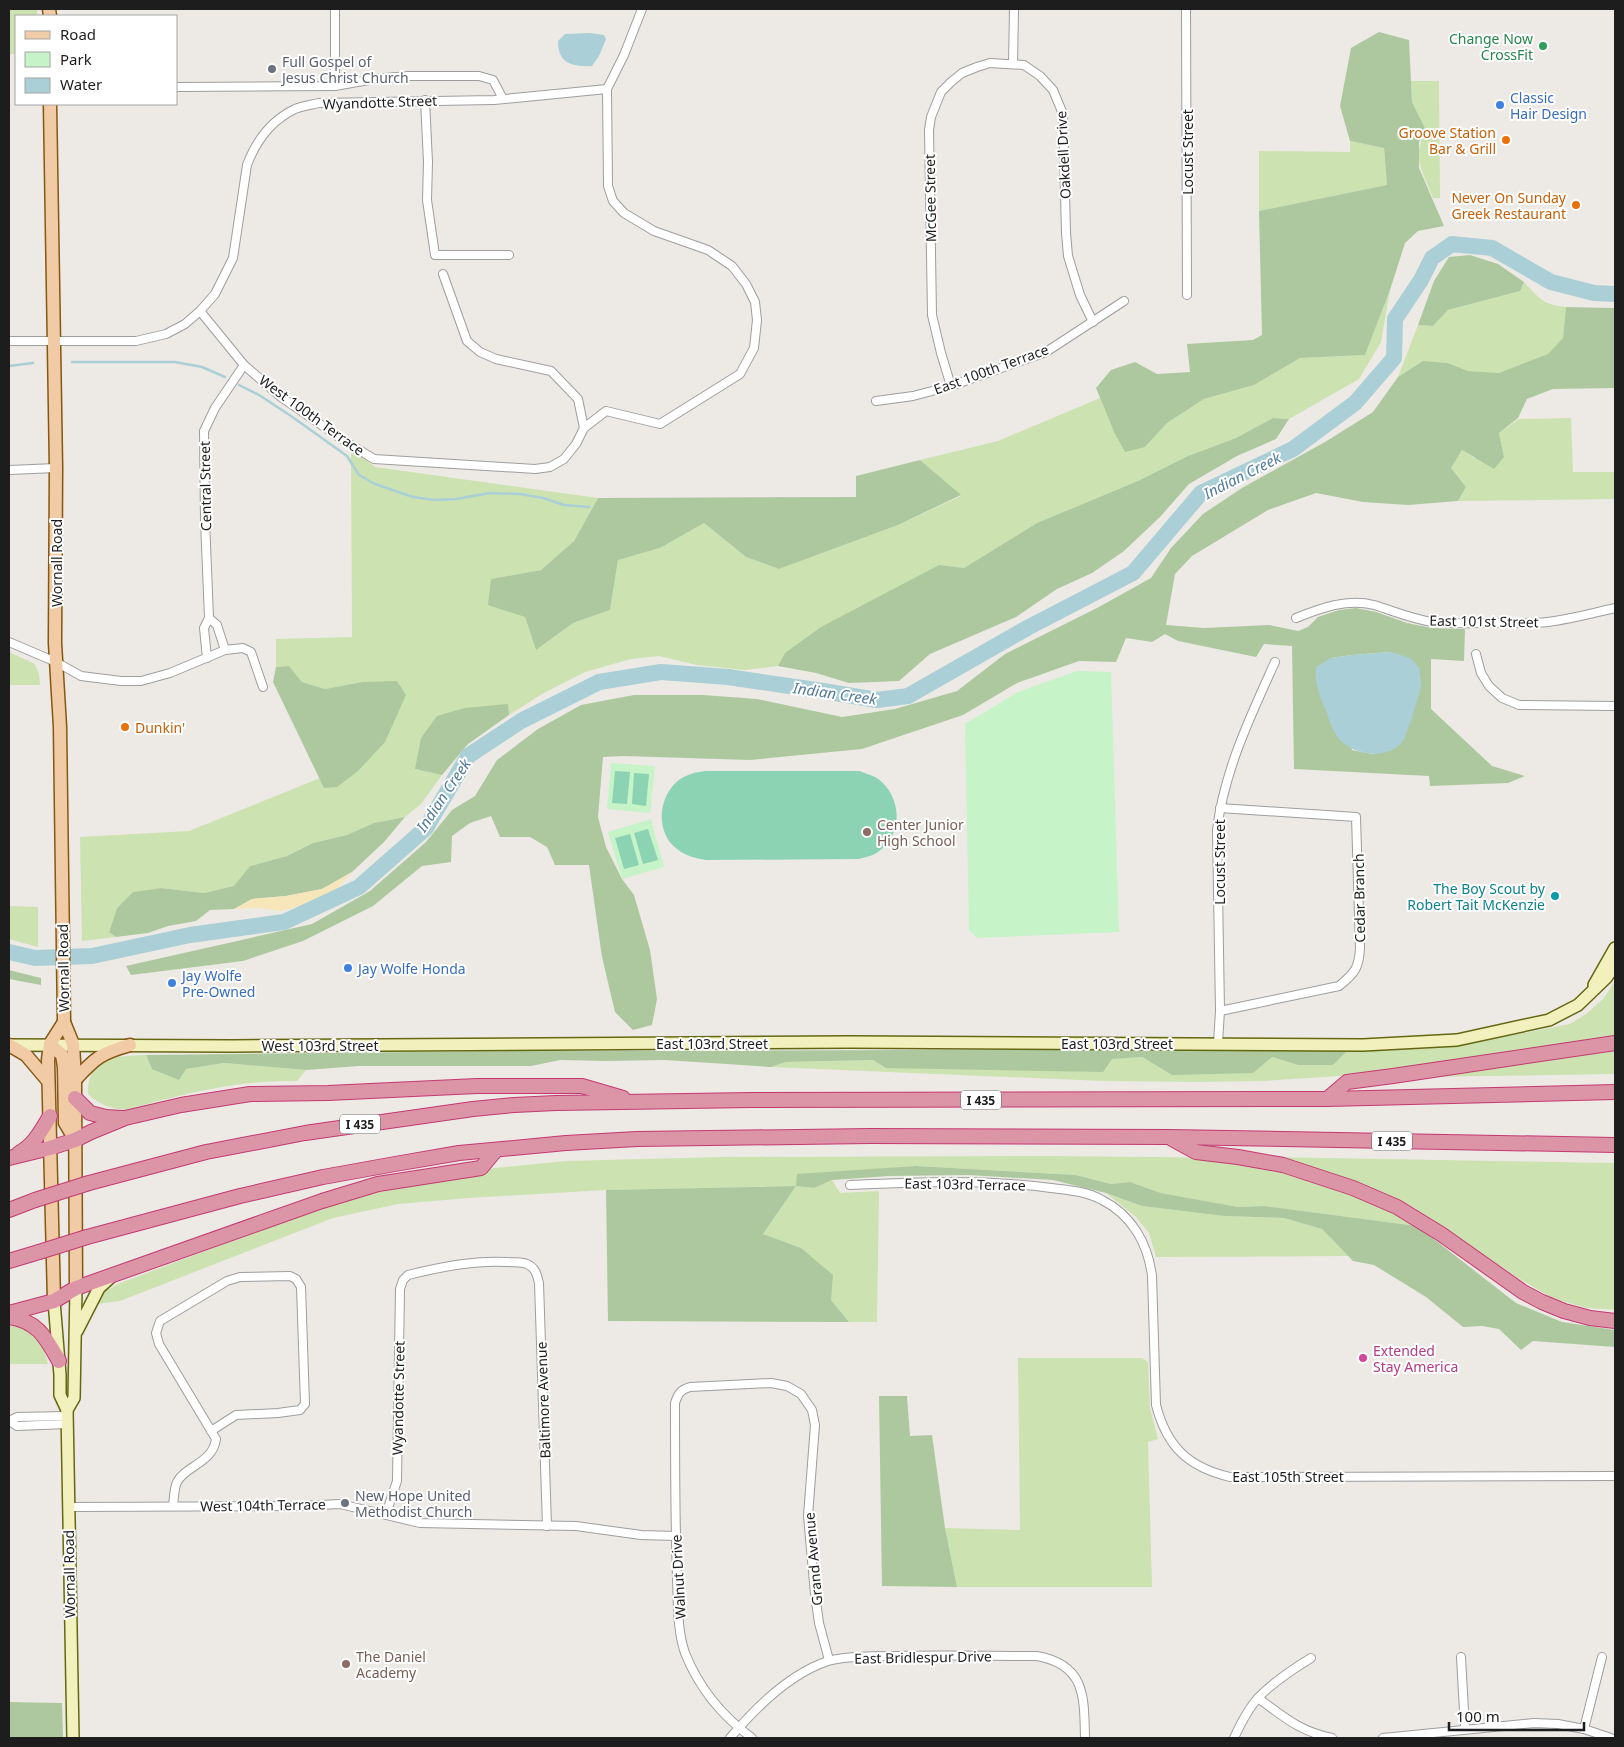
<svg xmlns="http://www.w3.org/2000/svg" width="1624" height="1747" viewBox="0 0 1624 1747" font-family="'Noto Sans',sans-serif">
<rect width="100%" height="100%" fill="#edeae5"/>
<!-- grass -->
<g fill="#cce2b0">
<polygon points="9,9 37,9 37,16 16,16 16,54 9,54"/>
<path d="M1411,81H1439L1440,198H1433C1423,171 1411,158 1426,130L1412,102Z"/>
<polygon points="1350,141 1384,148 1387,185 1259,211 1259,151 1350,152"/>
<path d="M1524,282C1539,298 1543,305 1566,307L1563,338L1548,355L1499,373L1468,371L1448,363L1423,361L1398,377L1418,325L1433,326L1448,310L1520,291Z"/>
<polygon points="1390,290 1381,342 1359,379 1289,419 1273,418 1236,438 1188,456 1138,481 1037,523 964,568 939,565 785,653 778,666 745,670 697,665 659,656 631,659 585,672 542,694 509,715 508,704 415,769 442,775 421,804 405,817 374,823 347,835 313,843 287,856 250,866 235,886 204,893 161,888 133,892 117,908 109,931 116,937 82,941 80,837 189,831 320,778 324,787 362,682 325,689 302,682 289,666 276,667 276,639 352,637 351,449 375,467 598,498 574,541 541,570 491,579 525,617 536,650 573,623 610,610 618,560 660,548 704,523 746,557 779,569 898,525 961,496 920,460 998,441 1100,398 1114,432 1145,447 1167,423 1204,399 1254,385 1300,358 1365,355"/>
<polygon points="1571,418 1573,472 1615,472 1615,499 1458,501 1466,487 1451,468 1462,450 1474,458 1504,457 1499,433 1519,419"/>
<polygon points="9,652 35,664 39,674 40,685 9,685"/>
<polygon points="9,906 38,907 38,947 9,939"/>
<polygon points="1615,981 1615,1038 1463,1058 1371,1074 1263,1081 1197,1082 1103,1081 771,1067 786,1062 873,1060 886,1068 1142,1057 1172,1075 1272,1057 1298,1065 1349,1049 1422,1049 1488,1040 1570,1024 1586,1014 1604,998"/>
<polygon points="1615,1050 1615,1074 1422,1077 1589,1054"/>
<path d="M146,1055L152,1069H186L224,1063L306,1070L297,1081C236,1080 184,1094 125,1110C110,1108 99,1105 88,1094C87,1056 117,1056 146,1055Z"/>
<path d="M1050,1156C1082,1156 1113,1157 1145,1157C1166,1157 1188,1157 1209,1159C1278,1167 1360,1187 1417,1226L1264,1206L1238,1207L1161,1193L1130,1182L1111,1184L1076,1175L916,1166L797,1175V1186L814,1188L832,1180L840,1193L879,1191L877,1322H849L831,1300L801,1248L763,1234L796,1186L606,1190L469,1198L398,1204L333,1218L120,1301L97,1304L104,1292L120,1283L320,1208L408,1184L485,1169L566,1161L722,1157Z"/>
<polygon points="1270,1157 1615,1163 1615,1310 1586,1308 1552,1298 1518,1278 1413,1207"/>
<polygon points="1106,1193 1142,1206 1224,1216 1284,1218 1322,1229 1348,1256 1156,1257 1149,1233 1136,1217"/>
<path d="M9,1326C14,1326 20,1326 25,1328C39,1334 45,1351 48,1364H9Z"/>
<polygon points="1018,1358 1142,1358 1148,1362 1150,1408 1158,1439 1148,1442 1152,1587 957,1587 945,1528 1020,1530"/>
</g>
<!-- forest -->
<g fill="#adc89e" fill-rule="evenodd">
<polygon points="1379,32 1409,40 1412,102 1426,130 1419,142 1419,168 1444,226 1418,231 1405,243 1390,290 1365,355 1300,358 1254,385 1204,399 1167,423 1145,447 1125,452 1114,432 1096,388 1111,370 1135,362 1157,374 1190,372 1187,344 1253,340 1262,335 1259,211 1387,185 1384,148 1350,141 1340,106 1351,48"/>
<polygon points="1470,255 1498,264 1524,282 1520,291 1448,310 1433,326 1418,325 1434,281 1449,257"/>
<path d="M1566,307L1615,308V388L1553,389L1527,399L1518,418L1499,433L1504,457L1494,469L1462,450L1451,468L1466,487L1458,501L1408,505L1363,502L1316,493L1268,510L1192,556L1175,574L1166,625L1204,628L1269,625L1298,631L1308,627L1318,617L1339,610L1356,608L1376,612L1407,623L1432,628L1465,629L1464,661L1431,659V709L1492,766L1525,776L1508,783L1430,786L1429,776L1294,769L1292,646L1264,644L1256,657L1178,641L1165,634L1152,642L1126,638L1116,662L1079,661L1017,683L963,715L862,749L750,760L623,756L603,757L598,817L606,847L622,879L634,895L650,950L657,999L652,1025L633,1030L615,1012L602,957L589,865H555L547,847L530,837H500L491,816L470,823L452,836L451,862L422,866L373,906L303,941L243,961L131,975L126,966L312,924L370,891L426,842L452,810L475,796L497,760L538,729L581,705L634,695H703L757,699L842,717L895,709L957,691L1005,654L1097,608L1151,578L1171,548L1203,514L1242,488L1325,442L1373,412L1398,377L1423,361L1448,363L1468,371L1499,373L1548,354L1563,338ZM1391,652L1392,750L1373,754L1352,750L1331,658L1352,655Z"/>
<polygon points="1273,418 1289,419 1276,439 1237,456 1189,484 1160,517 1124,551 1092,573 1057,589 1016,617 930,654 899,681 849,683 816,673 778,666 785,653 821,627 939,565 964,568 1037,523 1138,481 1188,456 1236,438"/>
<polygon points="920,460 961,495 898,525 779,569 746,557 704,523 660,548 618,560 610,610 573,623 536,650 525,617 488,605 491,579 541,570 574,541 598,498 856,497 856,476"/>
<polygon points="289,666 302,682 325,689 362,682 397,681 406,695 385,742 358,771 337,787 324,788 273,682 276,667"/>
<polygon points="508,704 509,715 468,744 442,775 415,769 421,738 437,716 465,708"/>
<polygon points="405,817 384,842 352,872 322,889 286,896 252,899 234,909 210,910 196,921 168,926 148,933 116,937 109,932 117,908 133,892 161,888 204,893 234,886 250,866 287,856 313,843 347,835 374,823"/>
<polygon points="9,970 41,978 41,985 9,979"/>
<polygon points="1349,1049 1333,1065 1298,1065 1272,1057 1253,1073 1172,1075 1142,1057 1112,1059 1103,1072 886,1068 873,1060 786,1062 771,1067 665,1060 606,1061 560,1060 531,1066 359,1066 306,1070 224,1063 186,1069 179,1080 152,1069 146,1055 509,1051"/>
<polygon points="916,1166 1076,1175 1111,1184 1130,1182 1161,1193 1238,1207 1264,1206 1417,1226 1516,1303 1562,1322 1615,1330 1615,1347 1533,1341 1521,1350 1499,1329 1482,1326 1463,1327 1426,1297 1374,1265 1353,1261 1322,1229 1284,1218 1224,1216 1142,1206 1106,1193 1053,1180 968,1175 889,1176 832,1180 814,1188 796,1186 763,1234 801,1248 833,1275 831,1300 849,1322 608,1321 606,1190 796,1186 797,1174"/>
<polygon points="879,1396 907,1396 910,1436 932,1435 945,1528 957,1587 882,1586"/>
<polygon points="9,1702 62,1703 63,1738 9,1738"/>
</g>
<!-- sand -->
<polygon fill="#f6e6ba" points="352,872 337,889 300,906 280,911 259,908 234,909 252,899 286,896 322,889"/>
<!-- park -->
<g fill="#c6f3c7">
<polygon points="1077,671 1111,672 1119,932 977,938 969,930 965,724 1018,692"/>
<polygon points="611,763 655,766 650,813 607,809"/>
<polygon points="651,819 664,867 622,879 608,832"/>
</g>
<!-- pitch -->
<g fill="#8bd3b3">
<polygon points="615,771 630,772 627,804 612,803"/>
<path d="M706,771H859C864,773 872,775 877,778C902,796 904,834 878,852C873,856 865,857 859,859L706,860C695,858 686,856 677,849C651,830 660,783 691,774C695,772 701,772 706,771Z"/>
<polygon points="634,773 649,774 646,806 632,804"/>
<polygon points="648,829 658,860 643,864 634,833"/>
<polygon points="630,834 639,865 624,869 615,838"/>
</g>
<!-- water -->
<g fill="#aacfd6">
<path d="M590,33L604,35L606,39L599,56L592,66C571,67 558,63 558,41L565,34Z"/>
<path d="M1391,652L1410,658L1419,667C1420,673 1421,680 1421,686C1420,693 1407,735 1403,741C1388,761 1353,755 1339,739C1333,732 1329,720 1326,711C1320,697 1314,683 1316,667L1331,658L1352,655Z"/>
</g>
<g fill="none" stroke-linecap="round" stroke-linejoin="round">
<!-- stream -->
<g stroke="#aacfd6" stroke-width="2.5">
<polyline points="72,362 175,362 202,367 225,377"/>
<polyline points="9,366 33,363"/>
<polyline points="239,385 259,395 291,416 347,456 359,475 375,484 413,497 434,500 456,499 490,493 520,494 543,498 564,505 589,507"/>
</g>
<!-- river -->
<polyline stroke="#aacfd6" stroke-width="16" points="9,952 35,958 92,956 190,935 284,922 359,887 426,828 468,756 521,721 599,682 661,672 728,677 823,691 877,700 908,696 1029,627 1133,573 1201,493 1293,449 1355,403 1394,358 1395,319 1421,280 1432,258 1452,244 1492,248 1551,282 1594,293 1615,294"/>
<defs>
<g id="street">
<polyline points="335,9 335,86"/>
<polyline points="1186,9 1187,295"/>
<polyline points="1013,64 1014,9"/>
<polyline points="176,87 335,86 374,79 408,76 479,76 493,80 503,99"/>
<polyline points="425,100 428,162 427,200 435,255 509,255"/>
<polyline points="443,274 467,341 480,352 496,359 551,371 578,399 584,428"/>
<polyline points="200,311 244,365 281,397 346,442 374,459 535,469 550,467 564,459 576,444 584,428 606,411 660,424 740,374 754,348 757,320 755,302 746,284 732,266 708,250 654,231 624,213 613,201 608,186 607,89 624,55 642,9"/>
<path d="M9,341H136L166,334L185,324L200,311L215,294L233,258L247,165C256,141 272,120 295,109C302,106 311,105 319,103L494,100L607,89"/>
<polyline points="951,386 941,353 932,315 929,130 931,117 941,92 951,82 962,73 977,67 990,63 1024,65 1040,76 1053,90 1063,114 1066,233 1068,256 1080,295 1093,322"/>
<polyline points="876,401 913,396 951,386 1046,352 1124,301"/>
<polyline points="9,470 56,468"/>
<polyline points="209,618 217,625 225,650"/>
<path d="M1296,618C1321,608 1347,598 1374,605C1394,611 1412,619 1433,622C1455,624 1477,623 1498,623C1514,623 1532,624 1548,622C1571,619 1593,613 1615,608"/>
<polyline points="9,642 56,662 81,676 121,681 141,681 170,673 225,650 243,648 251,652 263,687"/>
<polyline points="1476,654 1481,673 1489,686 1502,698 1519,705 1615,706"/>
<polyline points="207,658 204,628 209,618 205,520 204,431 215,408 244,365"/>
<path d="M1220,808L1356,817L1360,948C1359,968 1355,973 1339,986L1220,1011"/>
<path d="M1218,1043L1220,1011L1217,830C1224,771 1251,715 1275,662"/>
<path d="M850,1185C917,1182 984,1179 1051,1188C1068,1190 1086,1191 1102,1200C1132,1215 1148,1244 1152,1276L1156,1405C1167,1447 1188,1467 1230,1477L1615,1476"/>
<polyline points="9,1421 17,1417 67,1416"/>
<polyline points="10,1421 17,1426 67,1424"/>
<path d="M173,1505C174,1499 174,1488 177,1482C185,1466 213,1463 216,1439L159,1344L156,1333L160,1321L227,1281L240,1277L290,1276L296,1279L301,1287L305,1404L300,1410L278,1413L236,1415L211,1431"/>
<polyline points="68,1507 300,1506 340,1504 420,1523 576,1526 641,1535 676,1536"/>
<path d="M386,1514L397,1481L400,1289L403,1280L408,1275C441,1267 474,1260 508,1262C514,1262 522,1262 527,1264C536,1268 537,1275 539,1283L547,1526"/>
<polyline points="1461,1657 1465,1729"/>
<path d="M1258,1698C1284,1717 1299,1731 1332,1738"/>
<polyline points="1584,1729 1602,1657"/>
<path d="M730,1738C756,1707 789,1674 828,1661C843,1656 879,1656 896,1656C943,1655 990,1656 1037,1656C1086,1665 1084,1697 1085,1738"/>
<path d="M752,1738C722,1716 699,1688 685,1653C677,1630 678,1602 677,1578C675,1520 675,1461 675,1403C678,1394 680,1390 690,1387L771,1383L787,1386L801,1394L812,1410L815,1425L808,1516L815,1594L819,1623L829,1660"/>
<path d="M1234,1738C1240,1725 1248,1709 1258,1698C1273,1682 1293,1669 1311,1658"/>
<polyline points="1383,1738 1534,1723 1558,1724 1584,1729 1611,1738"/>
</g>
<g id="secondary">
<polyline points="1594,985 1615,948"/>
<polyline points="9,1045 233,1046 850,1042 1363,1045 1457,1040 1549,1020 1578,1005 1606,978 1615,965"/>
<polyline points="54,1301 60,1375 60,1395 67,1410 73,1738"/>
<polyline points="77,1331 99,1288 112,1276"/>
<polyline points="67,1410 74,1398 76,1288"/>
</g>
<g id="primary">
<polyline points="49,9 50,16"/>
<polyline points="50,104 56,468 55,643 60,727 64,1022 73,1044 75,1080 76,1288"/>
<polyline points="50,1044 62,1055 64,1067 65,1123 74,1138"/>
<polyline points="9,1045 26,1055 48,1081"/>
<path d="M75,1080C95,1058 101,1053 130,1045"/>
<polyline points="54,1301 48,1060 50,1044 64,1022"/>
</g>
<g id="highway">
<polyline points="75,1098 90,1113 106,1117 122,1118"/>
<polyline points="1327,1099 1347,1082 1393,1076 1615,1043"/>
<polyline points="1172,1139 1196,1152 1238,1157 1283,1165 1353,1188 1397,1207 1441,1234 1523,1292 1542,1302 1564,1311 1590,1318 1615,1321"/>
<path d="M19,1153C34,1145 41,1131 50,1116"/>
<polyline points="9,1158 50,1148 75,1140 91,1132 125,1118 181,1105 250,1094 328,1093 477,1086 582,1086 623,1098"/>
<polyline points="89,1183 206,1152 305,1133 473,1109 514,1105 556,1103 751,1100 1327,1099 1615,1092"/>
<polyline points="9,1210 35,1200"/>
<polyline points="87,1237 240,1196 323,1177 395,1164 459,1153 566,1143 637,1139 870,1136 1169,1137 1615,1145"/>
<polyline points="9,1261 39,1252"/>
<polyline points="9,1313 54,1301 76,1288 322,1201 378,1184 481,1168 496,1150"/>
<path d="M9,1317C38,1321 46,1338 59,1361"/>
</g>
</defs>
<!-- street casing -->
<use href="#street" stroke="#9e9e9e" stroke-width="10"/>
<!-- secondary casing -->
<use href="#secondary" stroke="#646711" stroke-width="14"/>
<!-- primary casing -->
<use href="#primary" stroke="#865711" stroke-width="15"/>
<!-- highway casing -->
<use href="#highway" stroke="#c43872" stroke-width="16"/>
<!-- street -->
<use href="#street" stroke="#fff" stroke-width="8"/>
<!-- secondary -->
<use href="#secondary" stroke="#f2f1be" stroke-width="11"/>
<!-- primary -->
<use href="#primary" stroke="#f1cba6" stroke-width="12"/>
<!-- highway -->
<use href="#highway" stroke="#dc95a7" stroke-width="14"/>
<defs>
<g id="highway-bridge">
<polyline points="35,1200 89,1183"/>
<polyline points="39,1252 87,1237"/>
</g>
</defs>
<!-- highway-bridge casing -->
<use href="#highway-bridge" stroke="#c43872" stroke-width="16" stroke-linecap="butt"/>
<!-- highway-bridge -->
<use href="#highway-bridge" stroke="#dc95a7" stroke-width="14"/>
</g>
<!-- markers -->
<circle fill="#2e9e5b" stroke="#fff" stroke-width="2" cx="1543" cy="46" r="5"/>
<g fill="#6b7280" stroke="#fff" stroke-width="2">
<circle cx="272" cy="69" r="5"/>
<circle cx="345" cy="1503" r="5"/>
</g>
<g fill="#3f7fe0" stroke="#fff" stroke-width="2">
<circle cx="1500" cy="105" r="5"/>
<circle cx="348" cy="968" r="5"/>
<circle cx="172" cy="983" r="5"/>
</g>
<g fill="#e8710a" stroke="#fff" stroke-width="2">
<circle cx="1506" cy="140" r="5"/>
<circle cx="1576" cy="205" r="5"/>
<circle cx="125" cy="727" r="5"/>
</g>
<g fill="#8d6e63" stroke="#fff" stroke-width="2">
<circle cx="867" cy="832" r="5"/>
<circle cx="346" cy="1664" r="5"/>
</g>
<circle fill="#0f9aa8" stroke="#fff" stroke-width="2" cx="1555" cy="896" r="5"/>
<circle fill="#d1479c" stroke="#fff" stroke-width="2" cx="1363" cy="1358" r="5"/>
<g text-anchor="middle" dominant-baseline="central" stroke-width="4" stroke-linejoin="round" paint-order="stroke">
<!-- shield labels -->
<g fill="#fff" stroke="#616161" stroke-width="1">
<rect x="961" y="1090.5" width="40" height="19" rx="4"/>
<rect x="340" y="1114.5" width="40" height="19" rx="4"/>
<rect x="1372" y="1131.5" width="40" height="19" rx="4"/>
</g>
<g font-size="12" font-weight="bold" fill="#1d1d1d">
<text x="981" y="1100">I 435</text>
<text x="360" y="1124">I 435</text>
<text x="1392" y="1141">I 435</text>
</g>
<!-- leisure labels -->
<g font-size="14" fill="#27864d" stroke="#fff" text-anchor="end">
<text x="1533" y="38">Change Now<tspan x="1533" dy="16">CrossFit</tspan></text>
</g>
<!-- worship labels -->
<g font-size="14" fill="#5b616d" stroke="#fff" text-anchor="start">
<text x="282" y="61">Full Gospel of<tspan x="282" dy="16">Jesus Christ Church</tspan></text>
<text x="355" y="1495">New Hope United<tspan x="355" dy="16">Methodist Church</tspan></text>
</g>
<!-- shop labels -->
<g font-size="14" fill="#366cbe" stroke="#fff" text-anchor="start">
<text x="1510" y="97">Classic<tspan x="1510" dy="16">Hair Design</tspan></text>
<text x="358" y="968">Jay Wolfe Honda</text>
<text x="182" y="975">Jay Wolfe<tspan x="182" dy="16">Pre-Owned</tspan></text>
</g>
<!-- street labels -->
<g font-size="14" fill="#1d1d1d" stroke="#fff">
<text transform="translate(380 102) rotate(-2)">Wyandotte Street</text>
<text transform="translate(1187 152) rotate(-90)">Locust Street</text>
<text transform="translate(1063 155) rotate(-93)">Oakdell Drive</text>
<text transform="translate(930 198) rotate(-91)">McGee Street</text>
<text transform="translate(991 369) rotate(-20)">East 100th Terrace</text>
<text transform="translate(312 415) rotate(36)">West 100th Terrace</text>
<text transform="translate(205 486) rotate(-91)">Central Street</text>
<text transform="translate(56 563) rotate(-90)">Wornall Road</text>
<text transform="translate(1484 621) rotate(1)">East 101st Street</text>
<text transform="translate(1219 862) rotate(-90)">Locust Street</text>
<text transform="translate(1359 898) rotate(-91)">Cedar Branch</text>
<text transform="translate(63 968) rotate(-91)">Wornall Road</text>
<text x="712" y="1043">East 103rd Street</text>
<text x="1117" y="1043">East 103rd Street</text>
<text x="320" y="1045">West 103rd Street</text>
<text transform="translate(965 1184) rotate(1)">East 103rd Terrace</text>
<text transform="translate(398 1398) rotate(-89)">Wyandotte Street</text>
<text transform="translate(543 1400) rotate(-92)">Baltimore Avenue</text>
<text x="1288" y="1476">East 105th Street</text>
<text transform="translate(263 1505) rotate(-1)">West 104th Terrace</text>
<text transform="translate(813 1559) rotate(-95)">Grand Avenue</text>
<text transform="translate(69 1574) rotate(-91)">Wornall Road</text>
<text transform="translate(678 1577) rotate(-93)">Walnut Drive</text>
<text transform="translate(923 1657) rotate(-1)">East Bridlespur Drive</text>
</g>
<!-- food labels -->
<g font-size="14" fill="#c56008" stroke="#fff" text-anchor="end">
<text x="1496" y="132">Groove Station<tspan x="1496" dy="16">Bar &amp; Grill</tspan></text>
<text x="1566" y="197">Never On Sunday<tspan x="1566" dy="16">Greek Restaurant</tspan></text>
<text x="135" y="727" text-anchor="start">Dunkin'</text>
</g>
<!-- education labels -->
<g font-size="14" fill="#785e54" stroke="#fff" text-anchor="start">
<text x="877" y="824">Center Junior<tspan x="877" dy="16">High School</tspan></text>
<text x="356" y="1656">The Daniel<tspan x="356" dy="16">Academy</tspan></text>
</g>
<!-- culture labels -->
<g font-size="14" fill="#0d838f" stroke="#fff" text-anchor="end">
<text x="1545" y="888">The Boy Scout by<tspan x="1545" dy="16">Robert Tait McKenzie</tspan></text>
</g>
<!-- hotel labels -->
<g font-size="14" fill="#b23c85" stroke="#fff" text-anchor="start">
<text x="1373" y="1350">Extended<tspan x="1373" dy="16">Stay America</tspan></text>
</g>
<!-- water labels -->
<g font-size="15" font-style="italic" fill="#527b9b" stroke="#fff">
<text transform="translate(1242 475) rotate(-27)">Indian Creek</text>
<text transform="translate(835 693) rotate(8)">Indian Creek</text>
<text transform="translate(443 795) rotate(-56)">Indian Creek</text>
</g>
</g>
<!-- border -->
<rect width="1624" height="1747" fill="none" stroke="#1d1d1d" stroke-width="20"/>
<!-- legend -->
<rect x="15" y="15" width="162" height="90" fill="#ffffff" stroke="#a5a5a5"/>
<rect x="25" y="31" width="25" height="8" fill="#f1cba6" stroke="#a5a5a5"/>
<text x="60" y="40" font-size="15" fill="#1d1d1d">Road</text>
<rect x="25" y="52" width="25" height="15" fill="#c6f3c7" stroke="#a5a5a5"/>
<text x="60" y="65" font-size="15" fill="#1d1d1d">Park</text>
<rect x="25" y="78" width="25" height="15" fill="#aacfd6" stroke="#a5a5a5"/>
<text x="60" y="90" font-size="15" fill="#1d1d1d">Water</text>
<!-- scale -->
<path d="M1449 1722v8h135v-8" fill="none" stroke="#1d1d1d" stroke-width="2.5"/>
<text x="1456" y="1722" font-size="15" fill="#1d1d1d" stroke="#ffffff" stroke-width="4" paint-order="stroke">100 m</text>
</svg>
